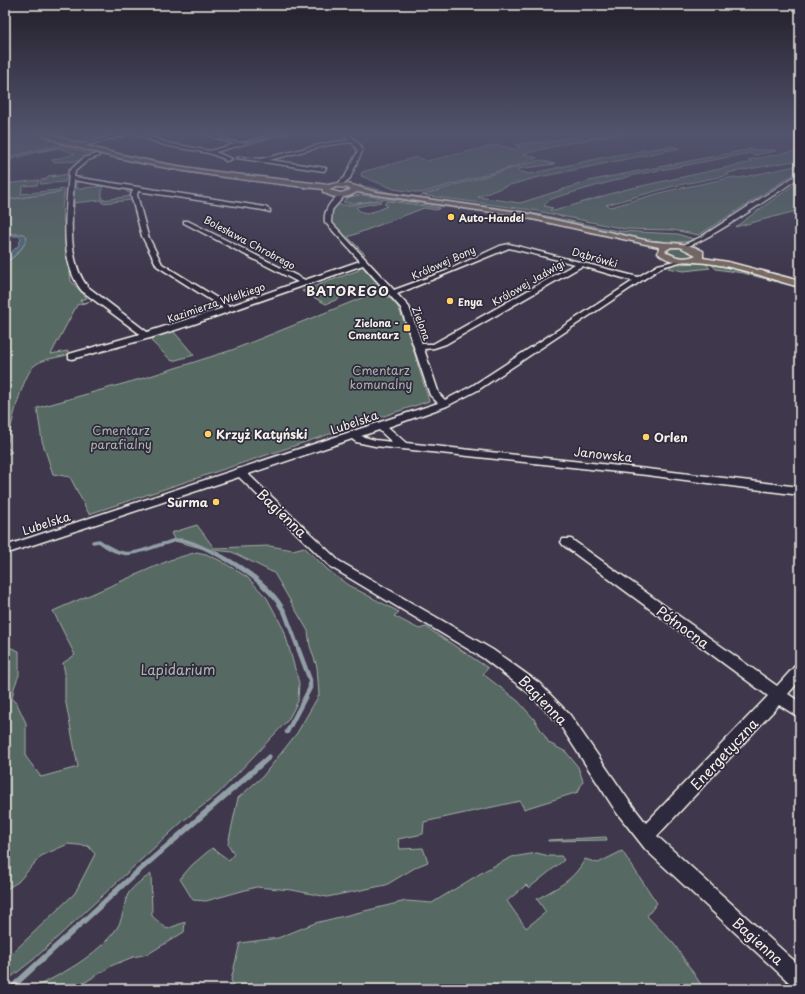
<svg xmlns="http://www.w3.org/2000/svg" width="805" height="994" viewBox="0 0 805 994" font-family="'Playpen Sans',sans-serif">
<rect width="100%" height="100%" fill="#3f384d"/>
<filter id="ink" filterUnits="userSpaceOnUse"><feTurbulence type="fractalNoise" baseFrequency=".025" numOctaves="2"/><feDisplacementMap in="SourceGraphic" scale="8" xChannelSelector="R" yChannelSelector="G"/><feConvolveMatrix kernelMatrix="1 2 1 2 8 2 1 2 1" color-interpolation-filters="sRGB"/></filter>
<g filter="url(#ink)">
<!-- green -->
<g fill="#566962" stroke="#a5ada5">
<polygon points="5,132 33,132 63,145 5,161 5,158 44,149 5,158"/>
<polygon points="621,132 632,132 559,145 524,154 537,158 516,166 421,193 394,189 361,176 362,172 417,157 427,161 497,145 515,149 521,147 515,145 536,141 542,143 576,136 584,139"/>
<polygon points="65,146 93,155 80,161 53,162 52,160 75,154 59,148 39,152"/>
<path d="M671,146L680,148L535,178L506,186L478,197L520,203L593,180L751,149C759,152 767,148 776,151L754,155L750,153L634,175L557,197L549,200L544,206L553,208L550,210L554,211L623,190L752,162L748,160L800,150V160L727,173L729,175L674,186L606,205L611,207L667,191L734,177L739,178L800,165V170L699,235L673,230L625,229L532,210L422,195L540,160L555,164L518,169L519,171L529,174L605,157Z"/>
<polygon points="100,155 166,167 313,188 311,189 189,173"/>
<polygon points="67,174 65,182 40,184 41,180 47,179 48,176 56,175 52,177"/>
<path d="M39,180L37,185L23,186L21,194L65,189L62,208L71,281L87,298L80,300L83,303L92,301L77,305L51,354L68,351L70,354C59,358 44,358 35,365C22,375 10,429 7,447L12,452L5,455V263C14,258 25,247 27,237L23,234H5V184Z"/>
<polygon points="76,180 81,180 127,189 131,191 128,193 126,190 77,181 77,189 102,186 102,200 132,196 132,200 102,203 101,200 74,203 74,208 71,208 74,181"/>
<polygon points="798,182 800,183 800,210 735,227"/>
<polygon points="359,185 392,193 523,211 618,231 678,234 693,239 688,242 652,242 533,215 368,191"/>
<path d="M361,195L505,213L582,230L500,214L391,200C375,198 357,206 343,202L348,197Z"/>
<path d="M378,200L381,202L356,207C363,218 378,210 388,206L384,204L388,201L440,208L436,210L424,208L348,237L365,254L362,255L332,223L330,214L337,205H352Z"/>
<path d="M681,248L694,252V254C687,260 674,258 668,251L670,249Z"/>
<polygon points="705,263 710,268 684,271 668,268 674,264"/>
<polygon points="710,263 800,286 800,288 743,273 716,269"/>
<polygon points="359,265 362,266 388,295 386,296 391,299 398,307 406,326 429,401 89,514 70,477 53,474 42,441 37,408 144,378 232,350 379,291 374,284 326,304 302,291 359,270 356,267 285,293 283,291"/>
<polygon points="171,331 174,332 194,355 172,361 148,338"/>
<polygon points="197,525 214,548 270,546 293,550 304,547 328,570 348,585 399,612 394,616 419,629 426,627 488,668 483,674 518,701 534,719 549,743 566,752 578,767 583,781 578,792 524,809 520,801 424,822 423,834 398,839 400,849 423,848 428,862 418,866 386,885 327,897 292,890 256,887 206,901 193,900 180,879 192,865 212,848 229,860 234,854 228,844 238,798 263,776 297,733 319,695 317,667 310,646 308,631 274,573 232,552 205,549 175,541 171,533"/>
<polygon points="197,552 206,554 221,561 247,577 267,598 284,630 299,683 298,701 288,720 218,794 183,821 33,960 5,982 5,960 75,893 95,854 88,846 68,844 41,856 18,882 5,890 5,648 9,647 19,651 19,675 14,688 12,699 17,704 26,723 26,757 41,777 78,767 65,698 65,674 63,663 75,655 53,611 170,560"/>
<polygon points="606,837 607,840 548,841 548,840"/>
<path d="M622,851L657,903L647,916L674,944L704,989H235L231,980L240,943L278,938L315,923L406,901L432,903L486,870L512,857L537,853L549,856H561L564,860L529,888L526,885L507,901L526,928L546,912L537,899C558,887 573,881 585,859L598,863Z"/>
<path d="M151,874L152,916L167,929L185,922L184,932L148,954L133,957L113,965L74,989H30C60,976 98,955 117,928C123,918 123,910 126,899C129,888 142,880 151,874Z"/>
</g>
<!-- water -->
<path fill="#51697a" stroke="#929fa6" d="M5,234H23L27,237C25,247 14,257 5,263V258L18,246L21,239L19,236H5Z"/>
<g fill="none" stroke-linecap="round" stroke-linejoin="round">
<!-- stream-far3 -->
<g stroke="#929fa6" stroke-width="1.5">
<polyline points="80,140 106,132"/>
<polyline points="5,158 57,146"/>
<polyline points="5,200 61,192"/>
</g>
<!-- stream-far2 -->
<path stroke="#929fa6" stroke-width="3.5" d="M93,542L99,541C125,561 134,553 163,544C168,543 173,540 178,540C192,540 207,550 219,555"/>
<!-- stream-far1 -->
<path stroke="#929fa6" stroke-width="4.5" d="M217,554C244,568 271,586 285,613L310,680V688L287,732"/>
<!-- stream -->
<polyline stroke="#929fa6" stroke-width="5.5" points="10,989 126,882 269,757"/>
<defs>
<g id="minor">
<path d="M126,132H139L167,143L210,151L235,144L199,132C213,132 228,143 241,143C257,142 272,132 289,132L215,152L232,159L226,161L224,160L225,159L209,153L164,145L133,133L83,146L81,145Z"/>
<polygon points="342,132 347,132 360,145 362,151 350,178 339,187 336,185 345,177 358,151 352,142 328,145 269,160 326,168 324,171 237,158 239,157 261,159 328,143 349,140"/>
<path d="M97,154L99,156L88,160L75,171L74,177L265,207L270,210V212L263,210L138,191L137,195L148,236L162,264L230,306L298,282L184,223V221H188L305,280L360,261L325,222C323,210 332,199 342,193L345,195L332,210L331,222L394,290L446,271L500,246L509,244L638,277L658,265L683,259V261L662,267L478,390L447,406L388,427L406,443L647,469L800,487V495L647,475L375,446L356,442L352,439L248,474L339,561L493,650L539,683L570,715L629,801L646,823L768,696L563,545L561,542L563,539H571L777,686L795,666L800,664V680L788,694L800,702V718L779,705L657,836L800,966V989L793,986L646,850L617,813L560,725L529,693L483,658L331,567L239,477L5,554V546L438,403L430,395L401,308L363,265L194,324L150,338L72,359L69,358V354L140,334L82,291C57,260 67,207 69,171L84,158ZM74,180L133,190L131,195L142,236L157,266L223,308L147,332L88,287C66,262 72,211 74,180ZM509,248L575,264L440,340L433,344H422L409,307L397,294ZM582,266L633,281L472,386L445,400L439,394L424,349L434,348L446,344ZM379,430L392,442L375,440L361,436Z"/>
<path d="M800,173V177C785,187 691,254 681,246L701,237Z"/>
</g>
<path id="major" d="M40,132C53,132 65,140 78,143C97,149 117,154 136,158C200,172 264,177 329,185C344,179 360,189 376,192L519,212L649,241C668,244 685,241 703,251V258L728,262L800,281V287C766,278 731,264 695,262C681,261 670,264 658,253L659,247L519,216L357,192C346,199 334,199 323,192V189C247,180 169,172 95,152C77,147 55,143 40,132ZM336,187L348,188L351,190L341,193L329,190ZM671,247H680L696,255C686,260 674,258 665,251Z"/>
</defs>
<!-- minor casing -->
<use href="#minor" stroke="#f4f1e8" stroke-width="3"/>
<!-- major casing -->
<use href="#major" stroke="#f4f1e8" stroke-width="3"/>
<!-- minor -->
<use href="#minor" fill="#2f2a3d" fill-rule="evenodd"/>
<!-- major -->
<use href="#major" fill="#776864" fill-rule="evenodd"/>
</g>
</g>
<!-- sky -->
<linearGradient id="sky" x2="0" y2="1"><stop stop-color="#231f2a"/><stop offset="0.49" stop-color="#52536d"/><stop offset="1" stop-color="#52536d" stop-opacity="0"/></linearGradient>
<rect width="805" height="271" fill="url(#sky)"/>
<!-- markers -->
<g fill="#ffd166" stroke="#2f2a3d" stroke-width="1.5">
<circle cx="451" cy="217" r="4"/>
<circle cx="450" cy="301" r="4"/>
<rect x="403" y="324" width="8" height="8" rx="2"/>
<circle cx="208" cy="434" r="4"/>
<circle cx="646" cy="437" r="4"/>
<circle cx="216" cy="502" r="4"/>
</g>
<g text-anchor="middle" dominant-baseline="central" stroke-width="3.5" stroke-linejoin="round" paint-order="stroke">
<!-- far-poi labels -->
<g font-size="10" font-weight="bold" fill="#f4f1e8" stroke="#2f2a3d" text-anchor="start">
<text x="459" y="217">Auto-Handel</text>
<text x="458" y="301">Enya</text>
<text x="399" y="322" text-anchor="end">Zielona -<tspan x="399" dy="12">Cmentarz</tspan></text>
</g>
<!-- far-street labels -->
<g font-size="10" fill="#f4f1e8" stroke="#2f2a3d">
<text transform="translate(250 242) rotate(28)">Bolesława Chrobrego</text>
<text transform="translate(595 257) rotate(16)">Dąbrówki</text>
<text transform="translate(443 262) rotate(-24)">Królowej Bony</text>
<text transform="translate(528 282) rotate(-30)">Królowej Jadwigi</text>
<text transform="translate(216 302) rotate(-19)">Kazimierza Wielkiego</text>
<text transform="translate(422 323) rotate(70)">Zielona</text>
</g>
<!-- park labels -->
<g font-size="12" fill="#adb4ac" stroke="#2f2a3d">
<text x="381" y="370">Cmentarz<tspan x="381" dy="14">komunalny</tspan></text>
<text x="121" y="430">Cmentarz<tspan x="121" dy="14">parafialny</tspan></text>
</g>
<!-- street labels -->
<g font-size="12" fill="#f4f1e8" stroke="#2f2a3d">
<text transform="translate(354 422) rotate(-19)">Lubelska</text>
<text transform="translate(603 454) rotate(6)">Janowska</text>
<text transform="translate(46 523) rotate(-18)">Lubelska</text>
</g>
<!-- poi labels -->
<g font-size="12" font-weight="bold" fill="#f4f1e8" stroke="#2f2a3d" text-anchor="start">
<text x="216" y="434">Krzyż Katyński</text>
<text x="654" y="437">Orlen</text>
<text x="208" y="502" text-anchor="end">Surma</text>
</g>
<!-- far-district labels -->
<g font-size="13" font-weight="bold" letter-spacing="1" fill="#f4f1e8" stroke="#2f2a3d">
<text x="348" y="290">BATOREGO</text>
</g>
<!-- near-street labels -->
<g font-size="14" fill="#f4f1e8" stroke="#2f2a3d">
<text transform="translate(282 513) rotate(44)">Bagienna</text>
<text transform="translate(683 627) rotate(36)">Północna</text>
<text transform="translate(543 700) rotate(46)">Bagienna</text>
<text transform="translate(724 754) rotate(-47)">Energetyczna</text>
<text transform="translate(758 941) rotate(42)">Bagienna</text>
</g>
<!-- near-park labels -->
<g font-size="14" fill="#adb4ac" stroke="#2f2a3d">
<text x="178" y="669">Lapidarium</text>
</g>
</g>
<!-- margin -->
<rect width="805" height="994" fill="none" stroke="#2f2a3d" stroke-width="20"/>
<rect x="10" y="10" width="785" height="974" fill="none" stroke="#f4f1e8" stroke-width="1.5" filter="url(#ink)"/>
</svg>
